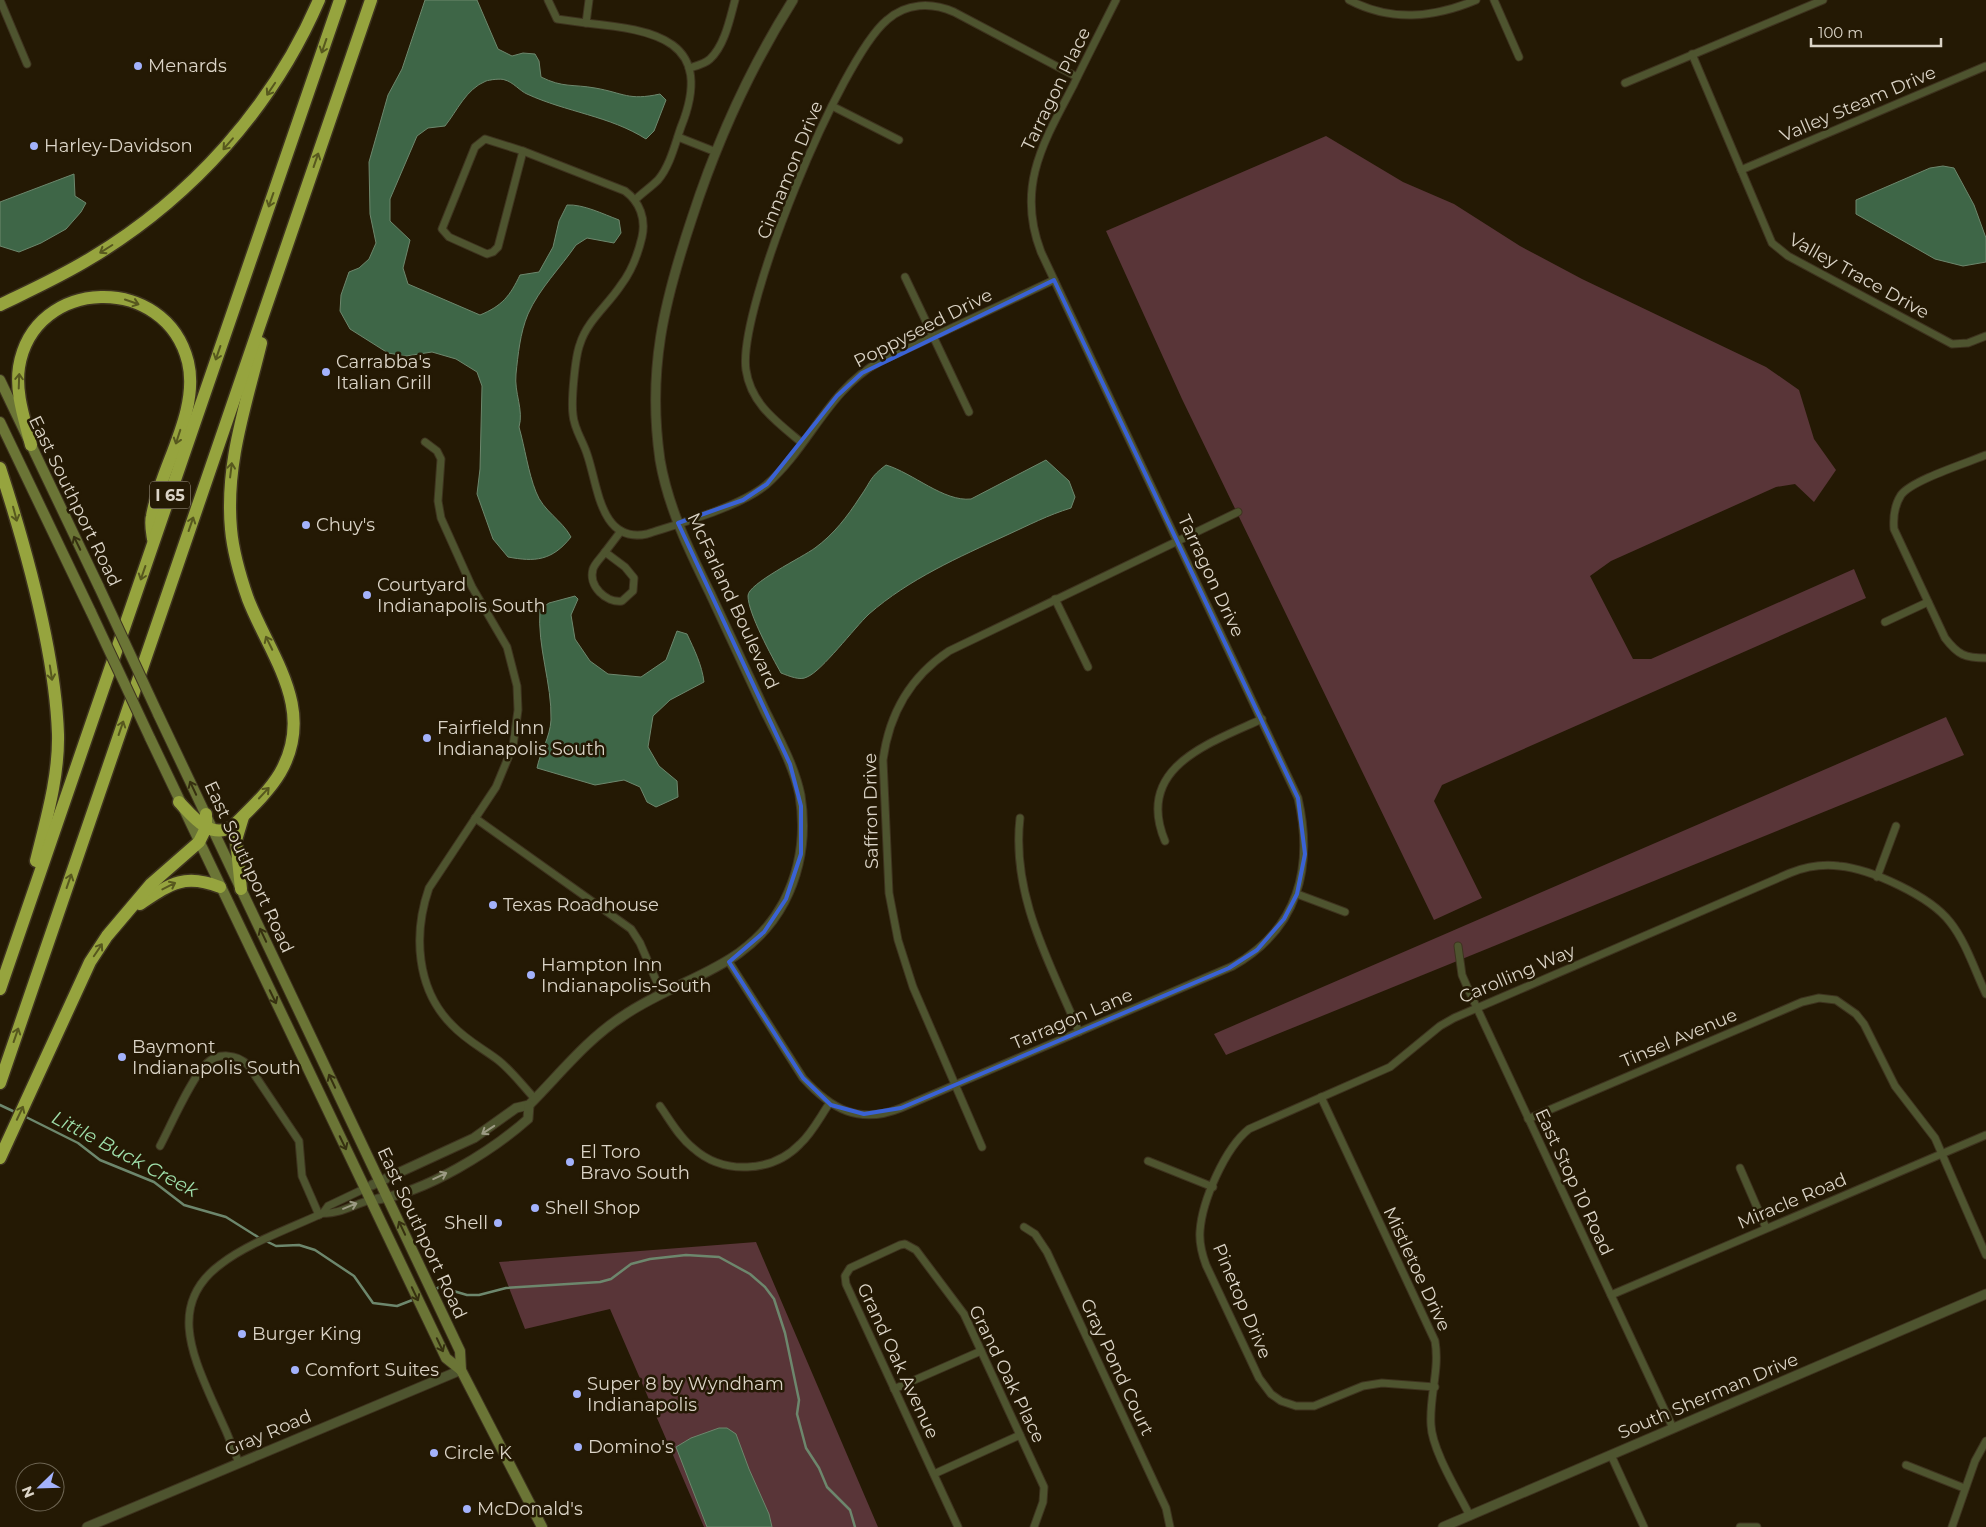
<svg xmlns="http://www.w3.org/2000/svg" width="1986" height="1527" viewBox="0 0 1986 1527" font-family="Montserrat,sans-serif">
<rect width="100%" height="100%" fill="#241904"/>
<!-- green -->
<g fill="#593538">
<polygon points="1326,136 1403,182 1454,204 1520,246 1582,279 1766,367 1799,390 1814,439 1836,470 1814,502 1795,484 1776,487 1611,561 1590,576 1633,659 1651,659 1854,569 1866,598 1442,785 1434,801 1482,898 1434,920 1182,399 1106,231"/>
<polygon points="1946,717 1964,755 1226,1055 1214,1034"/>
<polygon points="756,1242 878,1527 704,1527 610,1309 525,1329 499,1262"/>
</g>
<!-- water -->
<g fill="#3e6647" stroke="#6d876d">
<path d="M425,0H477L498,49L512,56L523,53L535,54L539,61L541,77C563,88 573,84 595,88C624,93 628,101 660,94L666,100L654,131L646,139C610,116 566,112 527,94C520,91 513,82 505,80C501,78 489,80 486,81C466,89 457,111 445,126L428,128L417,136L390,199V221L410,240L403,268L408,284L480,315C502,306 510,296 520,275L539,272L553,247L559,221L567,205C583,204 603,214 619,220L621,233L614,243L587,238L576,245C561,267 539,289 528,314C520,333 518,355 516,374C514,393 524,410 519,427C525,448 528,472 536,492C543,511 562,520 571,537C552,561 535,562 508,557L493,539L477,494L480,469L482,386L477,372L456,359L432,352L406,356L388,353L350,329L340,311L341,295L349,272L359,268L369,259L376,243L370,214L369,162L388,95L402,69Z"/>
<polygon points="1943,166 1954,168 1974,205 1986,238 1986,262 1963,266 1935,259 1856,214 1856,200 1930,168"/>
<polygon points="74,174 75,196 86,203 81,212 66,229 41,243 19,252 0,246 0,202"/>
<path d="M1046,460L1069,481L1075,497L1071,508C1048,515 1029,525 1007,535C959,557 909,579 869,614C854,628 822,671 807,677C800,681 789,676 781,673C772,657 748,613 748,596C747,584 803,557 815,548C834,534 847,517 860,497C872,480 869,478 886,465C913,473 944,502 971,499Z"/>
<path d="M575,596L578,599L571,615L575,639L590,661L608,674L641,677L666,660L677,631L687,634C694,649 702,665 704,682L670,700L653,716L648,747L659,766L677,781L678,797L656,807L647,802L640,787L624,780L595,785L537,768C540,752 550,738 551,720C552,683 537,647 540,609L549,603Z"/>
<polygon points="719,1428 727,1428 736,1434 749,1469 769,1514 772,1527 707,1527 676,1447 691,1438"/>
</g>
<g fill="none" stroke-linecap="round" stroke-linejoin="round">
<!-- stream -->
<g stroke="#6d876d" stroke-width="2.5">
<polyline points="0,1105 17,1113"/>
<polyline points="24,1116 78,1143 100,1160 154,1182 184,1205 226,1217 261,1239"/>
<polyline points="266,1241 276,1246 299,1245 315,1250 354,1276 373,1303 397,1306 415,1299"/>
<polyline points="433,1290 440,1287 467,1295 479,1295 506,1288 600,1282 611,1279 631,1264 650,1259 686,1255 719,1257 750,1274 765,1287 774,1299 785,1333 799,1400 797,1414 806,1448 819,1468 827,1487 850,1510 855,1527"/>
</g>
<defs>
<g id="minor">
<polyline points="0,0 27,64"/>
<polyline points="548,0 557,19 586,23 589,0"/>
<path d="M1349,0C1391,22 1433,18 1476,0"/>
<polyline points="1494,0 1519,57"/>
<path d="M586,23C655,30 716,40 681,127C675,144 670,166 658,180C651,187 642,193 635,200"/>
<polyline points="1692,54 1772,243 1788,256 1952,344 1968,343 1986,336"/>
<path d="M689,68C696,66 705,64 710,59C725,45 730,18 735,0"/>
<polyline points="1625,83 1823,0"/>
<polyline points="832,106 899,140"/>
<polyline points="678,137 716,152"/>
<polygon points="485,139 523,151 498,247 493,252 487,254 449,237 442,229 475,147"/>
<path d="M523,151L625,191C640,202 646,219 642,237C638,254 631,272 621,285C608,305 587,321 580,344C575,357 571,401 573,415C574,429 583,441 587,454C598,485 600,544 647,534C681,523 739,507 766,485C809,448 828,390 879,362L1054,280"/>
<polyline points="1741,170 1986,66"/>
<polyline points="905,277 969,412"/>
<path d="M425,442L437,451L441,459L438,501L441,518L472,587L507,647L517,686L518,710L513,746L496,787L429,888C413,934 416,989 452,1025C466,1040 482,1048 498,1060C512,1071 523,1086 535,1099"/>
<path d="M802,443C777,422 751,404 746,370C737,310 840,59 887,20C906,3 931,2 954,12L1077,77"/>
<path d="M1986,455C1967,463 1912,480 1901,495C1894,506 1893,517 1894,529L1945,638C1958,655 1965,658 1986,658"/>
<path d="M605,552L625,567L634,578L633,591L622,601C606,603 588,586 593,569C595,563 601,558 605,552Z"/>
<polyline points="605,552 621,531"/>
<polyline points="1055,599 1088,667"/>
<polyline points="1885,622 1928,602"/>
<polyline points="475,818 631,929 640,943 662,994"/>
<path d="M1020,818C1011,895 1050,963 1079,1032"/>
<path d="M1165,841C1134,767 1210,743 1262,719"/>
<polyline points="1877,877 1896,826"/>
<polyline points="1297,894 1345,912"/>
<polyline points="1458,946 1462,975 1469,991 1673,1428"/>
<path d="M729,962L803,1078C831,1109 859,1125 901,1108L1233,966C1298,929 1314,868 1298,798L1041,252C1016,187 1043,143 1073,86C1087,57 1102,28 1116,0"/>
<path d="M1321,1097L1435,1341C1440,1370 1429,1396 1431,1425C1432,1450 1458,1492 1470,1516"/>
<path d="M660,1106C670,1120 679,1137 693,1148C723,1175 772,1173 800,1144C812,1133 820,1117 829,1104"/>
<polyline points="1528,1119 1802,1002 1819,998 1836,1000 1856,1014 1864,1024 1895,1086 1935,1138 1986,1255"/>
<path d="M160,1146C170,1127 192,1077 206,1064C218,1052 237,1054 248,1065L299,1141L302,1176L319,1215"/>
<path d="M982,1147L913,987L898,940L889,893L883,760C889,714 910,677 949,651L1238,512"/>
<polyline points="1148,1161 1213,1187"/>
<polyline points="1740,1168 1766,1228"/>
<path d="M323,1213C340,1215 357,1202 375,1199"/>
<polyline points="1024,1227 1035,1234 1047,1252 1166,1508 1170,1527"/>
<polyline points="1611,1295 1986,1135"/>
<path d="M1435,1387L1382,1383L1363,1386L1314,1406H1296L1281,1401L1271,1394L1259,1378L1206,1265C1202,1254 1199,1243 1200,1231C1202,1201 1225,1148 1249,1129L1390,1067L1440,1026L1454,1018L1790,873C1805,867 1822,864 1839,866C1871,869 1930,896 1950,922C1966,942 1975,971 1986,994"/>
<polyline points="894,1389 981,1351"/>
<polyline points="1611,1455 1644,1527"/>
<path d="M239,1463C231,1442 222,1421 212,1400C191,1352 169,1302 221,1264C248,1243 291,1228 323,1213L328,1206L368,1187"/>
<polyline points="1906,1465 1964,1488"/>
<polyline points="934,1474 1020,1435"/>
<polyline points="958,1527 846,1284 845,1276 850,1268 900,1245 905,1244 916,1250 964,1314 1044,1487 1043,1502 1034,1527"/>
<polyline points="1740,1527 1757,1527"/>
<polyline points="1952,1527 1975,1461 1986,1441"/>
</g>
<g id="tertiary">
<path d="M372,1185L474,1138L516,1108L529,1105C559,1075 587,1039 623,1016C681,976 748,970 784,902C801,869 806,832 800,795C794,766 778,737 765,711C747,672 728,632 710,593C689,550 668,507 660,460C647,370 664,302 692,218C717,141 750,68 793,0"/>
<path d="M378,1199C426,1192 492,1151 528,1119L529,1105"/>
<polyline points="87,1527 461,1370"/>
<polyline points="1443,1527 1986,1294"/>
</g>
<g id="secondary">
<polyline points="0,380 99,587"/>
<polyline points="0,422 91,612"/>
<polyline points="158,714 460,1351 461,1370 542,1527"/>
<polyline points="150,738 446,1358 461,1370"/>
</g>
<g id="motorway">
<path d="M0,305C31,290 62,276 91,258C191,198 273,107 319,0"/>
<path d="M31,445C25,420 15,394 19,367C34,276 166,273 188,362C200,412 160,468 152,516C150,523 152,532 153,539"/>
<path d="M0,468C26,548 55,651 58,734C59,777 46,820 36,861"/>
<path d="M179,802C194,818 210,839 232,827C249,810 268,793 280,773C317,709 270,656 248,599C240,576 233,552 231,529C225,464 246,405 261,343"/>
<polyline points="241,889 236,840 243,817"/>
<path d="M140,904C170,884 184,873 220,887"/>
<polyline points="0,989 340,0"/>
<polyline points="0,1083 371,0"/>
<polyline points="0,1158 90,962 107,936 151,884 199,842 206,828 206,814"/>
</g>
</defs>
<!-- minor casing -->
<use href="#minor" stroke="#3e331f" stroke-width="9"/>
<!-- tertiary casing -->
<use href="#tertiary" stroke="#3e331f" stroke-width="11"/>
<!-- secondary casing -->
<use href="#secondary" stroke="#3e331f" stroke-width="12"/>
<!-- motorway casing -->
<use href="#motorway" stroke="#3e331f" stroke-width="15"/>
<!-- minor -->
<use href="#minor" stroke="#4e542f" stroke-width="7"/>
<!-- tertiary -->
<use href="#tertiary" stroke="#4e542f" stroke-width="9"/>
<!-- secondary -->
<use href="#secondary" stroke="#6b7536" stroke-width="10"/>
<!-- motorway -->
<use href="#motorway" stroke="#96a43e" stroke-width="12"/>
<defs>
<g id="secondary-bridge">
<polyline points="99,587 158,714"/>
<polyline points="91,612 150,738"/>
</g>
</defs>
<!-- secondary-bridge casing -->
<use href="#secondary-bridge" stroke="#3e331f" stroke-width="12" stroke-linecap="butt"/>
<!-- secondary-bridge -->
<use href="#secondary-bridge" stroke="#6b7536" stroke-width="10"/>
</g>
<!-- one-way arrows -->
<defs><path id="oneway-shaft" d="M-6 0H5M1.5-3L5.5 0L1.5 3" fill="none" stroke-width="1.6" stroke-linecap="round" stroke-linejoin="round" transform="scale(1.25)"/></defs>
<g stroke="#57581e">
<use href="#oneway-shaft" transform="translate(324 46) rotate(109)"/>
<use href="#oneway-shaft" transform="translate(271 89) rotate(124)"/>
<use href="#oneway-shaft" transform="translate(228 144) rotate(131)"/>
<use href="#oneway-shaft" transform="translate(316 160) rotate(-71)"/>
<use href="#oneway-shaft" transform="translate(271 200) rotate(109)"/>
<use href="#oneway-shaft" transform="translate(106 249) rotate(148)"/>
<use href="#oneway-shaft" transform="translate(132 302) rotate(19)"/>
<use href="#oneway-shaft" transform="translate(218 353) rotate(109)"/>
<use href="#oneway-shaft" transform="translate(19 381) rotate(-88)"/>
<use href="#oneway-shaft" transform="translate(178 437) rotate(108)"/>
<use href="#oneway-shaft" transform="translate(231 470) rotate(-83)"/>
<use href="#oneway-shaft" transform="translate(15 514) rotate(75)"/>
<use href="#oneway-shaft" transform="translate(191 524) rotate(-71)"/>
<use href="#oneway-shaft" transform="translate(143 573) rotate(109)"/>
<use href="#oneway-shaft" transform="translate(269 643) rotate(-116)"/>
<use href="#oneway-shaft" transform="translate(51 673) rotate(81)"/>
<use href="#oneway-shaft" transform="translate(121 728) rotate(-71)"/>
<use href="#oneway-shaft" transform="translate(264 793) rotate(-47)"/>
<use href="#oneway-shaft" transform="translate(69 881) rotate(-71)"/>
<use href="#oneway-shaft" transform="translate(169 886) rotate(-27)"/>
<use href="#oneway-shaft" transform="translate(98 950) rotate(-56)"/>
<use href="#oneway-shaft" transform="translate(16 1035) rotate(-71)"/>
<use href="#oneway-shaft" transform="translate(20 1113) rotate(-65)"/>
</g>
<g stroke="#363010">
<use href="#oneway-shaft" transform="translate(77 543) rotate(-116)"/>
<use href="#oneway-shaft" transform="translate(193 788) rotate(-115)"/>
<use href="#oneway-shaft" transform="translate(263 935) rotate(-115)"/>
<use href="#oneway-shaft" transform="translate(273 997) rotate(64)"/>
<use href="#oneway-shaft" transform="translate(332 1081) rotate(-115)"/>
<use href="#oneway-shaft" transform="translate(343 1143) rotate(64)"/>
<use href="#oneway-shaft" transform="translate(402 1228) rotate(-115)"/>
<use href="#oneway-shaft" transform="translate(415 1294) rotate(65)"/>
<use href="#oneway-shaft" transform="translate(440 1345) rotate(65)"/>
</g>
<g stroke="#9c9a83">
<use href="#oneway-shaft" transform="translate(488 1130) rotate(147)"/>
<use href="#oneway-shaft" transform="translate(440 1176) rotate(-25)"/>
<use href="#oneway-shaft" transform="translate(350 1206) rotate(-22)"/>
</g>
<!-- marked area -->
<path fill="none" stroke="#3a62d5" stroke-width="4" stroke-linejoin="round" d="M1054,280L1298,798L1305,854L1297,894L1284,919L1257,950L1229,968L901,1108L864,1114L831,1105L803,1078L729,962L764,932L786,899L801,854V806L790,764L678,523L743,500L767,484L837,396L862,373Z"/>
<!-- markers -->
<g fill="#a3b2fc" stroke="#241904" stroke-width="2">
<circle cx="138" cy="66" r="5"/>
<circle cx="34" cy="146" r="5"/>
<circle cx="326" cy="372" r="5"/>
<circle cx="306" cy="525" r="5"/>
<circle cx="367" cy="595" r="5"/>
<circle cx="427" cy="738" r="5"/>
<circle cx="493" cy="905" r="5"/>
<circle cx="531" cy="975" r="5"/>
<circle cx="122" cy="1057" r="5"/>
<circle cx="570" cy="1162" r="5"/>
<circle cx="535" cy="1208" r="5"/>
<circle cx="498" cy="1223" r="5"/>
<circle cx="242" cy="1334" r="5"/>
<circle cx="295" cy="1370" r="5"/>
<circle cx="577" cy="1394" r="5"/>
<circle cx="578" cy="1447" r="5"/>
<circle cx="434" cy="1453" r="5"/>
<circle cx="467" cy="1509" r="5"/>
</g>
<g text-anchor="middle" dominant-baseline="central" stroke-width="5" stroke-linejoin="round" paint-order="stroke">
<!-- shield labels -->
<rect fill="#241904" stroke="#a49c8c" stroke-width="1" x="150" y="481.5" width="40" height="27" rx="4"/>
<g font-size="16" font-weight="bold" fill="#dbd4c7">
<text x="170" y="495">I 65</text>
</g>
<!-- poi labels -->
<g font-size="18" fill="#dbd4c7" stroke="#241904" text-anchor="start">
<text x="148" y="66">Menards</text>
<text x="44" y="146">Harley-Davidson</text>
<text x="336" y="362">Carrabba's<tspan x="336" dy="21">Italian Grill</tspan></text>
<text x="316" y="525">Chuy's</text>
<text x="377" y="585">Courtyard<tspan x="377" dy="21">Indianapolis South</tspan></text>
<text x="437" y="728">Fairfield Inn<tspan x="437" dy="21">Indianapolis South</tspan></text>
<text x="503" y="905">Texas Roadhouse</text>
<text x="541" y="965">Hampton Inn<tspan x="541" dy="21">Indianapolis-South</tspan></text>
<text x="132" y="1047">Baymont<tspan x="132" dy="21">Indianapolis South</tspan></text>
<text x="580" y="1152">El Toro<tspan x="580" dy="21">Bravo South</tspan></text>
<text x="545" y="1208">Shell Shop</text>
<text x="488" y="1223" text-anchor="end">Shell</text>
<text x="252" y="1334">Burger King</text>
<text x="305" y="1370">Comfort Suites</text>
<text x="587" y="1384">Super 8 by Wyndham<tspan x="587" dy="21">Indianapolis</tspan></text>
<text x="588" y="1447">Domino's</text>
<text x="444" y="1453">Circle K</text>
<text x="477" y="1509">McDonald's</text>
</g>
<!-- street labels -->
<g font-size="18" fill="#dbd4c7" stroke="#241904">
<text transform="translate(1056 89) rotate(-64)">Tarragon Place</text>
<text transform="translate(1858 104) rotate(-23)">Valley Steam Drive</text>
<text transform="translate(790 170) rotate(-68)">Cinnamon Drive</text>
<text transform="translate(1859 276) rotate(29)">Valley Trace Drive</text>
<text transform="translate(923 328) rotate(-27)">Poppyseed Drive</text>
<text transform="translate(75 501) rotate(64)">East Southport Road</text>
<text transform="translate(1211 576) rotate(65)">Tarragon Drive</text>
<text transform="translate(733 601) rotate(65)">McFarland Boulevard</text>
<text transform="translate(871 811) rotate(-91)">Saffron Drive</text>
<text transform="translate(249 867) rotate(65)">East Southport Road</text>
<text transform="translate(1517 974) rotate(-23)">Carolling Way</text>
<text transform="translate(1072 1019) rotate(-23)">Tarragon Lane</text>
<text transform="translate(1679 1038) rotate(-23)">Tinsel Avenue</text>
<text transform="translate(1574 1182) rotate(65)">East Stop 10 Road</text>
<text transform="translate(1792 1201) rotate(-23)">Miracle Road</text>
<text transform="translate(422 1233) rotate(65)">East Southport Road</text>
<text transform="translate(1417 1269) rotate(65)">Mistletoe Drive</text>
<text transform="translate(1242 1301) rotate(67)">Pinetop Drive</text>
<text transform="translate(898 1361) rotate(65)">Grand Oak Avenue</text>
<text transform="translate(1117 1367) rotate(65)">Gray Pond Court</text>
<text transform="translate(1007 1374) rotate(64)">Grand Oak Place</text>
<text transform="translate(1708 1396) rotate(-23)">South Sherman Drive</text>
<text transform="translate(268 1433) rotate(-23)">Gray Road</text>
</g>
<!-- water labels -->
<g font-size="19" font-style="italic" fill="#9edeaa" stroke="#241904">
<text transform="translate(125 1154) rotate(28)">Little Buck Creek</text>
</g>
</g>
<!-- north arrow -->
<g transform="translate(40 1487) rotate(247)"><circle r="24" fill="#241904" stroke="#6d6452"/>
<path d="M0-4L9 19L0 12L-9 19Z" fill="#a3b2fc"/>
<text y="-8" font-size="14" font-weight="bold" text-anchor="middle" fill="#dbd4c7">N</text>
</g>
<!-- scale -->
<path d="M1811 38v8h130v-8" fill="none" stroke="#dbd4c7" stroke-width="2.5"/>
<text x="1818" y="38" font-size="15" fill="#dbd4c7" stroke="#241904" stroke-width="4" paint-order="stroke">100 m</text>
</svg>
